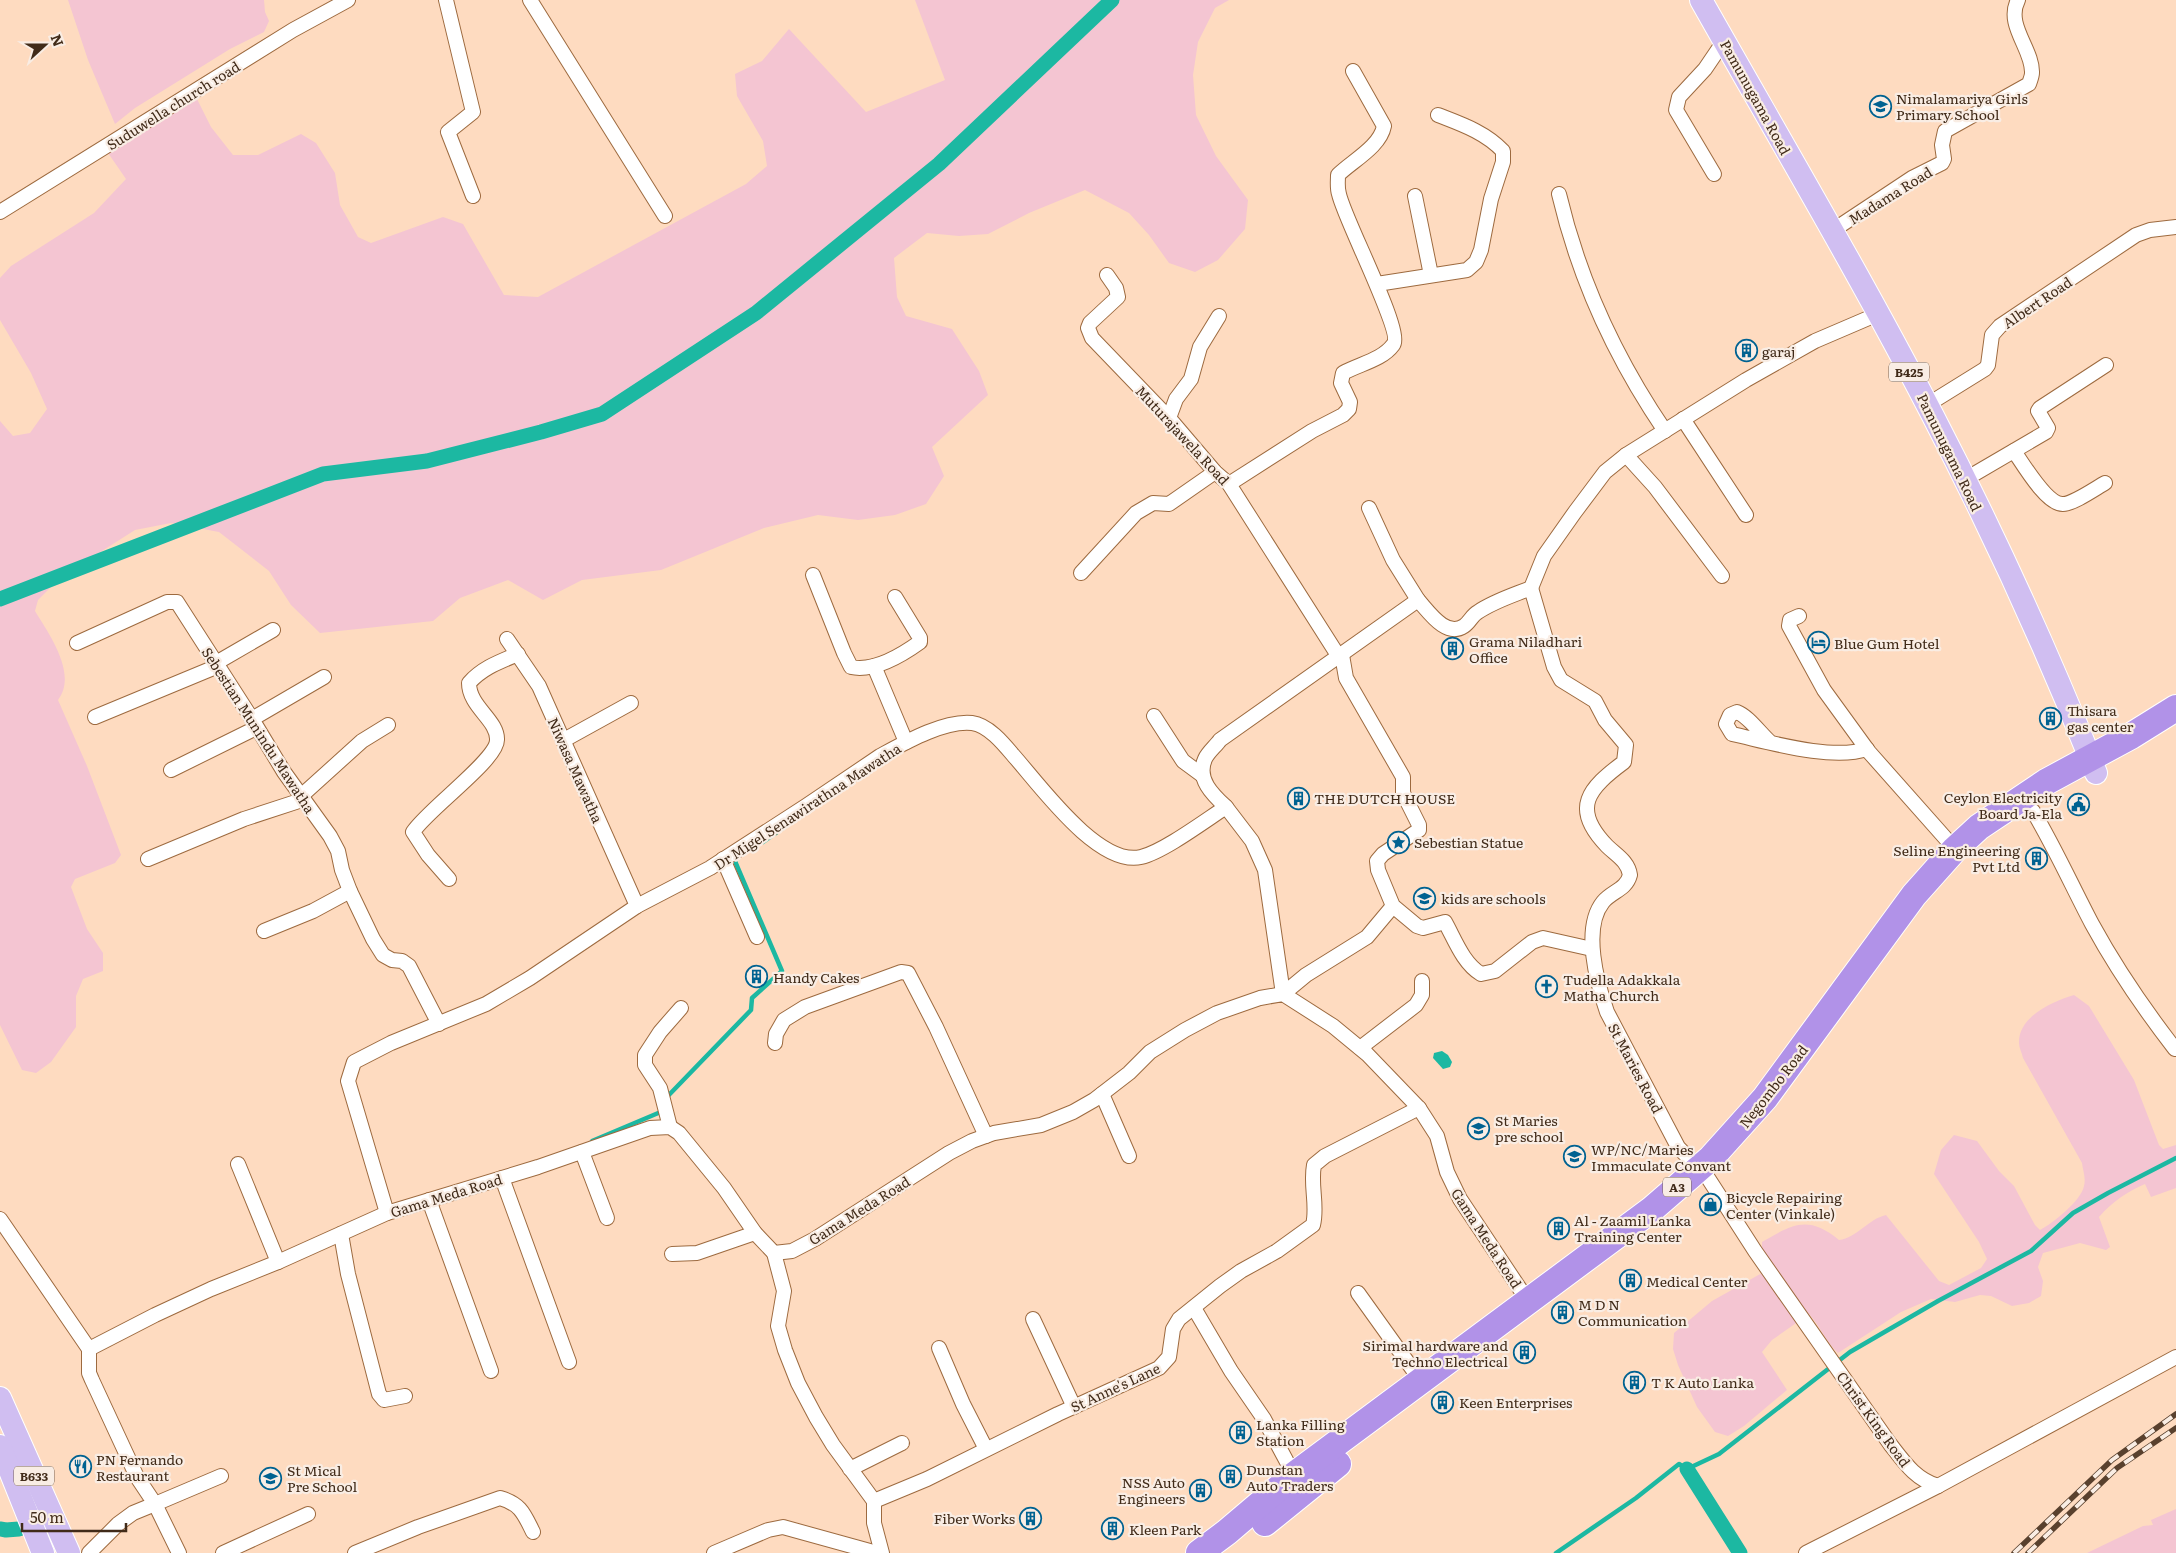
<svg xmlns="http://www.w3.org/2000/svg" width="2176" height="1553" viewBox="0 0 2176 1553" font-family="Literata,serif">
<rect width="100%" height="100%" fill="#fedbc0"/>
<!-- green -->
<g fill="#f4c5d2">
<polygon points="68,0 264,0 265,12 269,21 264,32 230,49 135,108 115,124 88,60"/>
<path d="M915,0H1229L1215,8L1198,42L1193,75L1196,115L1216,156L1248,200L1245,229L1218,260L1195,272L1169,263L1149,235L1129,213L1085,190L1029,213L988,234L959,236L927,233L894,258L897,297L906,316L952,329L979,371L988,395L932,447L944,476L926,504L895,515L858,520L818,515L764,528L661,570L582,580L543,600L508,580L460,598L433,621L320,633L291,605L269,571L219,532L171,523L135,530L61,577L38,600L35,611C49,634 78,674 58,700L87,766L121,855L115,863L75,879L71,887L87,929L103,953V971L83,979L76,996V1027L51,1062L36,1073L22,1070L0,1025V421L13,436L30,433L47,409L31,373L0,320V278L11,266L94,213L126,179L106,150L195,95L211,127L233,155H258L301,134L316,143L335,173L340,205L358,237L371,243L443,217L463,224L504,295L538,297L746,184L767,166L763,141L737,96L735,74L762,61L789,29L866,112L945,80Z"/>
<path d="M2074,995L2089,1006L2134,1080L2159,1145L2163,1149L2176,1145V1188L2151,1197L2145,1184C2127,1192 2113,1201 2099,1217L2110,1247L2106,1250L2080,1243L2043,1253L2038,1267L2043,1281L2041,1296L2029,1303L2012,1306L1991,1296L1980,1295L1955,1302L1931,1299L1901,1312L1838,1353C1826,1342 1820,1326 1809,1314L1772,1340L1762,1352L1787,1390L1744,1426L1728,1436L1715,1432L1697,1407L1678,1365L1673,1349L1674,1333L1712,1301L1762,1273V1242C1793,1224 1808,1215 1839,1240C1857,1238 1868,1219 1886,1215L1939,1281L1949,1285L1981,1268L1987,1259L1979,1242L1934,1174L1941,1150L1954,1135L1977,1141L1999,1171L2014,1186L2035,1225L2040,1230C2053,1223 2081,1201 2084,1186C2086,1178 2083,1171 2082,1163L2023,1058C2022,1053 2019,1048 2019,1043C2018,1016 2054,1001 2074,995Z"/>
<polygon points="2176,1509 2176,1553 2087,1553 2143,1526 2153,1525 2151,1520"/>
</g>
<!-- water -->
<polygon fill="#1cb8a2" points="1442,1051 1448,1055 1452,1062 1450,1067 1443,1069 1433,1058 1434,1053"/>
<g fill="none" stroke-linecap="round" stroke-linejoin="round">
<!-- stream -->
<g stroke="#1cb8a2" stroke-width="4.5">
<polyline points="763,842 783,828"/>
<polyline points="666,1098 751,1010 752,998 782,971 734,859 737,857"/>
<polyline points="592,1141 663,1111"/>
<polyline points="1556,1553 1636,1498 1679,1464 1687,1469 1719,1454 1850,1352 1938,1301 2031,1251 2073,1213 2108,1193 2176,1158"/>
</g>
<!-- canal -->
<g stroke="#1cb8a2" stroke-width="15">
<polyline points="0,599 323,474 427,461 541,432 602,414 756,313 939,164 1112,0"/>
<polyline points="1687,1469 1740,1553"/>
<polyline points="0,1529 6,1530 19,1529"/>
</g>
<defs>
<g id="street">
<polyline points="446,0 473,112 448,132 473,196"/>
<polyline points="530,0 665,216"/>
<polyline points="1714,174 1676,110 1679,97 1705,69 1724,41"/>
<path d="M1559,194C1579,279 1616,359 1665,431"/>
<polyline points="1415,196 1431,275"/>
<polyline points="0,212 293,30 348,0"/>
<path d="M1832,231L1912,178L1942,163L1944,159L1942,145L1945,131L2029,84C2030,81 2032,76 2032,73C2033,49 2005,25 2018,0"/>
<polyline points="1107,275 1116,288 1118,297 1090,323 1088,328 1092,338 1169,418 1215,472 1229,484 1339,657"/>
<path d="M1377,284L1467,270L1476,262L1481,250L1491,199L1503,162V151C1485,132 1461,124 1438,115"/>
<polyline points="1927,405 1985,369 1988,365 1992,335 2000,326 2136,235 2150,230 2176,227"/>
<polyline points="1169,418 1176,399 1191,379 1200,347 1219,316"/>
<polyline points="1683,419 1746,515"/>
<path d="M2014,451C2023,464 2047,505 2063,504C2073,504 2096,488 2105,483"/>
<polyline points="1626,455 1655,487 1722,576"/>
<polyline points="1964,480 2046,432 2048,428 2038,411 2040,408 2106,365"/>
<path d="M1229,484L1312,431L1343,415L1349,409L1350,402L1341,383L1343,373C1359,364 1382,360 1393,345C1404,332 1344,219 1339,194C1337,188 1338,182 1338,175C1352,161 1380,147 1384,126L1353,71"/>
<polyline points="1369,508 1393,560 1418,600"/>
<polyline points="1081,573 1136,513 1153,503 1169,504 1215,472"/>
<path d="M813,575L844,653L851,667C874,672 902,655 920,642V638L895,597"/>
<path d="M1531,588L1554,667L1561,680L1595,701L1605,720L1626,745L1624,762C1589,788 1570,808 1607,846C1616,855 1628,861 1630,875C1626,890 1612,891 1603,902C1582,928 1597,983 1607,1012L1678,1147L1708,1178L1755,1251L1890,1444C1904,1462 1915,1479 1938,1486L2176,1357"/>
<polyline points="1799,616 1790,620 1789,626 1824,690 1869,752 1955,849"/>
<polyline points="507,639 539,686 637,906"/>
<polyline points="77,643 167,602 177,602 252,719 284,772 330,836 338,851 342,870 350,891 373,939 383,955 392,960 402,961 409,966 439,1024"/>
<path d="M1342,655L1346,678L1403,777V793L1419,825V830L1383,854L1377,861L1378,870L1393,906L1417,926L1423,928L1445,922C1455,940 1463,963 1481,974L1495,971L1532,942L1543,938L1592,949"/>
<polyline points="216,663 273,630"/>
<polyline points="874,666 906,742"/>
<polyline points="1154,716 1183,761 1202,775"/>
<polyline points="95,717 218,666"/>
<polyline points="252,719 324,677"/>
<polyline points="564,740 631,703"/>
<path d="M1770,742C1760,733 1748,716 1737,712L1730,715L1726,724L1732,734C1769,742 1832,761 1867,749"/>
<polyline points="171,770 256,728"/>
<polyline points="300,797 362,741 388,725"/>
<path d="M1226,807C1213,795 1196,779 1205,759C1208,752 1216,746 1220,740L1418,600C1429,612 1446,638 1464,626C1470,622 1472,615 1478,612C1494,601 1514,595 1531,588L1544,556L1575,512L1605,472L1626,455L1746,380L1815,341L1878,314"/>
<path d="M2033,811C2055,848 2072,886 2092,924C2116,968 2144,1009 2175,1049"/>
<polyline points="148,859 244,819 302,800"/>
<polyline points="723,859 757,937"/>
<path d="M449,879L428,855L413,832C427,810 497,760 497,740C498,720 469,707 469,683C482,668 499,662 518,654"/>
<polyline points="264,931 313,911 350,891"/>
<polyline points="1283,994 1306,975 1367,937 1393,906"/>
<polyline points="775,1043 776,1034 784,1020 805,1007 901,972 908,973 936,1027 986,1136"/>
<polyline points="1360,1048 1416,1005 1422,995 1422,981"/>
<polyline points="1102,1094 1129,1156"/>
<polyline points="670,1127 660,1088 645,1065 645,1055 660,1032 681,1008"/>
<polyline points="582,1152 607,1218"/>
<polyline points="238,1164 278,1262"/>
<polyline points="502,1178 569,1362"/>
<polyline points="429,1200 491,1371"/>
<path d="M387,1213L348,1081L354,1062L391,1043L486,1004L530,978L637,906L710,868L806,806L880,756C904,743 944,720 972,723C988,725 1003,743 1013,755C1039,784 1098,867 1141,857C1163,852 1206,820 1226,807L1252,841L1265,870L1283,994"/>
<polyline points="0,1219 89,1349 89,1373 92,1380 137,1477 155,1504 133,1513 118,1524 89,1553"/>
<polyline points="341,1234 348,1274 379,1394 384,1400 405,1396"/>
<polyline points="774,1253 784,1291 778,1326 785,1350 798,1383 816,1417 833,1445 874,1501 874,1523 882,1553"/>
<polyline points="672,1254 697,1253 755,1233"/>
<polyline points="1358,1293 1421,1381"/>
<polyline points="1194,1308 1231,1371 1264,1419 1294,1475"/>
<polyline points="1033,1319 1074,1407"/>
<polyline points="939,1348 963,1404 986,1449"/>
<polyline points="89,1349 155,1315 211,1289 278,1262 387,1213 538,1167 650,1128 670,1127 679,1133 724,1188 755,1233 774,1253 792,1251 815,1239 949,1153 972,1141 994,1133 1041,1125 1073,1112 1094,1100 1129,1073 1150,1052 1185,1030 1217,1013 1260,998 1283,994 1333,1026 1367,1054 1419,1108 1437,1136 1447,1172 1460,1199 1528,1301"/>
<polyline points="850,1469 902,1443"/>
<path d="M874,1501L927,1479L1058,1414L1159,1368L1169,1357L1173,1329L1179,1319L1220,1286L1241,1271L1277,1251L1313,1225C1318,1205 1310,1186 1314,1165L1325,1156L1419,1108"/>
<polyline points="179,1553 155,1504 221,1476"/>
<polyline points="223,1553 308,1514"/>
<path d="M355,1553L418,1527L500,1498C521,1504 524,1514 533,1532"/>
<polyline points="714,1553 768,1530 783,1527 877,1553"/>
<polyline points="1806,1553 1938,1486"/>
</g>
<g id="primary">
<path d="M1701,0C1779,138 1860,275 1933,416C1993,532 2048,652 2096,773"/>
<polyline points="0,1398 69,1553"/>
<polyline points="0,1446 43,1553"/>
</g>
<g id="highway">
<polyline points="1265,1523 1338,1464"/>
<polyline points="1199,1553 1227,1532 1294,1475 1651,1210 1711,1158 1765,1098 1914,895 1955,849 1979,827 2046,782 2131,736 2176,708"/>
</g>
</defs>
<!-- street casing -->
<use href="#street" stroke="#9d6a3f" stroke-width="16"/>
<!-- primary casing -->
<use href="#primary" stroke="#fff" stroke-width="24"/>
<!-- highway casing -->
<use href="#highway" stroke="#fff" stroke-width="28"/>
<!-- street -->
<use href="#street" stroke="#fff" stroke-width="14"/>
<!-- primary -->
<use href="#primary" stroke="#d0bef1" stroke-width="22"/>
<!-- highway -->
<use href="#highway" stroke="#b192e8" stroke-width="26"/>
<defs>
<g id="rail">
<polyline points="2014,1553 2112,1460 2176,1414"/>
<polyline points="2028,1553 2117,1468 2176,1428"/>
</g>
</defs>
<!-- rail casing -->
<use href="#rail" stroke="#59412e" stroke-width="5.5"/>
<!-- rail -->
<use href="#rail" stroke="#f9ede4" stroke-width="4" stroke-dasharray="11" stroke-linecap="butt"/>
</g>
<!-- icons -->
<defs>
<symbol id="school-ring" viewBox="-11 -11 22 22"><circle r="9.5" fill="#f9ede4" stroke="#006291" stroke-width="1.5"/><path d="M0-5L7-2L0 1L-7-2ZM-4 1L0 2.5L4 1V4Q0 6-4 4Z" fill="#006291"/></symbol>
<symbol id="building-ring" viewBox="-11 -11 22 22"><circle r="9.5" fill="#f9ede4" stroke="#006291" stroke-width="1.5"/><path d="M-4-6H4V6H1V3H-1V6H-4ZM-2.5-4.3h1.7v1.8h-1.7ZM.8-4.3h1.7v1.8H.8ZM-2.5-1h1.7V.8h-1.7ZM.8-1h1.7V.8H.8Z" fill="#006291"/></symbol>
<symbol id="hotel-ring" viewBox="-11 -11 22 22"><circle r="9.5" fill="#f9ede4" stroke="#006291" stroke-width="1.5"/><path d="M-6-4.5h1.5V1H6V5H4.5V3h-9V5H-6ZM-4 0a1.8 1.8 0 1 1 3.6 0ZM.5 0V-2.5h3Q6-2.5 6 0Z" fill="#006291"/></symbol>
<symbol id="civic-ring" viewBox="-11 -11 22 22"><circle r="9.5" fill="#f9ede4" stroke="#006291" stroke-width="1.5"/><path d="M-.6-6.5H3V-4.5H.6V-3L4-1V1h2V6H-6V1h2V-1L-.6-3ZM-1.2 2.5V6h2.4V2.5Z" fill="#006291"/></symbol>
<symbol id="sight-ring" viewBox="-11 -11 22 22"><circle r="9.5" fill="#f9ede4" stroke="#006291" stroke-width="1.5"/><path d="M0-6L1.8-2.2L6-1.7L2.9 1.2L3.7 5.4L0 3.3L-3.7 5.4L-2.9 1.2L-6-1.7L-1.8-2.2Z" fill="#006291"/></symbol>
<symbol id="church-ring" viewBox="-11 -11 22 22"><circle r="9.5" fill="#f9ede4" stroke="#006291" stroke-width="1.5"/><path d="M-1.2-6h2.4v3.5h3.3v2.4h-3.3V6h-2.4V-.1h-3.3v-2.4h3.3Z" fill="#006291"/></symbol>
<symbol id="shop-ring" viewBox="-11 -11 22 22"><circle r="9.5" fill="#f9ede4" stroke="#006291" stroke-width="1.5"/><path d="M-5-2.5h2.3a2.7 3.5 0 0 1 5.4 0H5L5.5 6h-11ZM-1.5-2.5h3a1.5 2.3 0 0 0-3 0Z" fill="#006291"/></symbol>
<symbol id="restaurant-ring" viewBox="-11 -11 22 22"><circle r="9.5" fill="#f9ede4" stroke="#006291" stroke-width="1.5"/><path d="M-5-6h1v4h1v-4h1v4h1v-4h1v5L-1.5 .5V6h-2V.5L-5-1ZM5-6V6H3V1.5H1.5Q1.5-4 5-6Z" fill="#006291"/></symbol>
</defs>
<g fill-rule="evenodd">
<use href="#school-ring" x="1868" y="94" width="25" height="25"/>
<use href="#building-ring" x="1734" y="338" width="25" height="25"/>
<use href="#hotel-ring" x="1806" y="630" width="25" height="25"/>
<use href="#building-ring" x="1440" y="636" width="25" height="25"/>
<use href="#building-ring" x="2038" y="706" width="25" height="25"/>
<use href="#building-ring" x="1286" y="786" width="25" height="25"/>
<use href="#civic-ring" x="2066" y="792" width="25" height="25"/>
<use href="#sight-ring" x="1386" y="830" width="25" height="25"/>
<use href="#building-ring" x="2024" y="846" width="25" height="25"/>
<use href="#school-ring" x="1412" y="886" width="25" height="25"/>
<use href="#building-ring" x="744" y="964" width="25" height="25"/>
<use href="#church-ring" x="1534" y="974" width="25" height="25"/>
<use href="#school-ring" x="1466" y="1116" width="25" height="25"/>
<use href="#school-ring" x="1562" y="1144" width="25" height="25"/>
<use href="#shop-ring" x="1698" y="1192" width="25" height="25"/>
<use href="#building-ring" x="1546" y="1216" width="25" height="25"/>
<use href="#building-ring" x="1618" y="1268" width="25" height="25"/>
<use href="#building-ring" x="1550" y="1300" width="25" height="25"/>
<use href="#building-ring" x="1512" y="1340" width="25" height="25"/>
<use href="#building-ring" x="1622" y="1370" width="25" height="25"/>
<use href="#building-ring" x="1430" y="1390" width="25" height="25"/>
<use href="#building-ring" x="1228" y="1420" width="25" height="25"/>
<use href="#restaurant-ring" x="68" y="1454" width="25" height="25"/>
<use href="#building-ring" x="1218" y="1464" width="25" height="25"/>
<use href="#school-ring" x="258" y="1466" width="25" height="25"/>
<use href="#building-ring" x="1188" y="1478" width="25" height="25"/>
<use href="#building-ring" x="1018" y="1506" width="25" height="25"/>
<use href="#building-ring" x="1100" y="1516" width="25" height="25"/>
</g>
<g text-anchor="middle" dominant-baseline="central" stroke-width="4.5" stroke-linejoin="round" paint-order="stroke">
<!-- shield labels -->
<g fill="#f9ede4" stroke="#786556" stroke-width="1">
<rect x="1889" y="362.5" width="40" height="19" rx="4"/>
<rect x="1663" y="1177.5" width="28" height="19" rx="4"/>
<rect x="14" y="1466.5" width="40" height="19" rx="4"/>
</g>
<g font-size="12" font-weight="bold" fill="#412b19">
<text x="1909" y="372">B425</text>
<text x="1677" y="1187">A3</text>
<text x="34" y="1476">B633</text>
</g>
<!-- street labels -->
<g font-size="14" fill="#412b19" stroke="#f9ede4">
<text transform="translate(1756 97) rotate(61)">Pamunugama Road</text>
<text transform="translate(173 105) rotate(-32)">Suduwella church road</text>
<text transform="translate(1890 195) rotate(-32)">Madama Road</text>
<text transform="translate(2037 302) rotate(-34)">Albert Road</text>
<text transform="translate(1183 435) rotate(47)">Muturajawela Road</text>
<text transform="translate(1950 452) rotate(64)">Pamunugama Road</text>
<text transform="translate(259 730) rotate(57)">Sebestian Munindu Mawatha</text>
<text transform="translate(576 770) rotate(66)">Niwasa Mawatha</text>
<text transform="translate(807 806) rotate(-33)">Dr Migel Senawirathna Mawatha</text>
<text transform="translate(1636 1068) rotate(62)">St Maries Road</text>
<text transform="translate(1773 1086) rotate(-52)">Negombo Road</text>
<text transform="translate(446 1195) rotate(-17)">Gama Meda Road</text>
<text transform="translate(859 1210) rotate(-32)">Gama Meda Road</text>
<text transform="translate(1487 1238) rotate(57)">Gama Meda Road</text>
<text transform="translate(1115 1387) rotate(-25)">St Anne's Lane</text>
<text transform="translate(1874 1419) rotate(54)">Christ King Road</text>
</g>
<!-- poi labels -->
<g font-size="14" fill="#412b19" stroke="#f9ede4" text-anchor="start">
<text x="1896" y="98">Nimalamariya Girls<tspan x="1896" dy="16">Primary School</tspan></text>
<text x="1762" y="351">garaj</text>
<text x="1469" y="641">Grama Niladhari<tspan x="1469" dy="16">Office</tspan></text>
<text x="1834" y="643">Blue Gum Hotel</text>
<text x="2067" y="710">Thisara<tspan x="2067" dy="16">gas center</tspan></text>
<text x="2062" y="797" text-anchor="end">Ceylon Electricity<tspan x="2062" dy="16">Board Ja-Ela</tspan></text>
<text x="1314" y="798">THE DUTCH HOUSE</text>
<text x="1414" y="842">Sebestian Statue</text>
<text x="2020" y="850" text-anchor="end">Seline Engineering<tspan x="2020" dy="16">Pvt Ltd</tspan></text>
<text x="1441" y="898">kids are schools</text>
<text x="773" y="977">Handy Cakes</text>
<text x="1563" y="979">Tudella Adakkala<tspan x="1563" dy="16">Matha Church</tspan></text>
<text x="1495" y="1120">St Maries<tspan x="1495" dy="16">pre school</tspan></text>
<text x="1591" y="1149">WP/NC/Maries<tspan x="1591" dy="16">Immaculate Convant</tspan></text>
<text x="1726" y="1197">Bicycle Repairing<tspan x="1726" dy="16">Center (Vinkale)</tspan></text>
<text x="1574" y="1220">Al - Zaamil Lanka<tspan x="1574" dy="16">Training Center</tspan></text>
<text x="1646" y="1281">Medical Center</text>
<text x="1578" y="1304">M D N<tspan x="1578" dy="16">Communication</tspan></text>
<text x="1508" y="1345" text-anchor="end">Sirimal hardware and<tspan x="1508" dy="16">Techno Electrical</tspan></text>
<text x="1651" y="1382">T K Auto Lanka</text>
<text x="1459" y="1402">Keen Enterprises</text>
<text x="1256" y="1424">Lanka Filling<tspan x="1256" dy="16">Station</tspan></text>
<text x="96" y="1459">PN Fernando<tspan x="96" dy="16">Restaurant</tspan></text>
<text x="1246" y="1469">Dunstan<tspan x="1246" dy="16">Auto Traders</tspan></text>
<text x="287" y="1470">St Mical<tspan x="287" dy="16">Pre School</tspan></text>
<text x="1185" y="1482" text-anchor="end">NSS Auto<tspan x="1185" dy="16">Engineers</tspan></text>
<text x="1015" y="1518" text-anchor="end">Fiber Works</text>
<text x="1129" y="1529">Kleen Park</text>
</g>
</g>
<!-- north arrow -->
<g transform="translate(45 45) rotate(69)" stroke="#f9ede4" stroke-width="4" paint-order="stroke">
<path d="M0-4L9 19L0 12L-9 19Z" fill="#412b19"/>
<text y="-8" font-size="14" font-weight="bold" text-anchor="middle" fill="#412b19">N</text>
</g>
<!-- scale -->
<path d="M22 1523v8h104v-8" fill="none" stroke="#412b19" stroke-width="2.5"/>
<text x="30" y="1523" font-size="15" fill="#412b19" stroke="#f9ede4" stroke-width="4" paint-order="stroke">50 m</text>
</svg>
